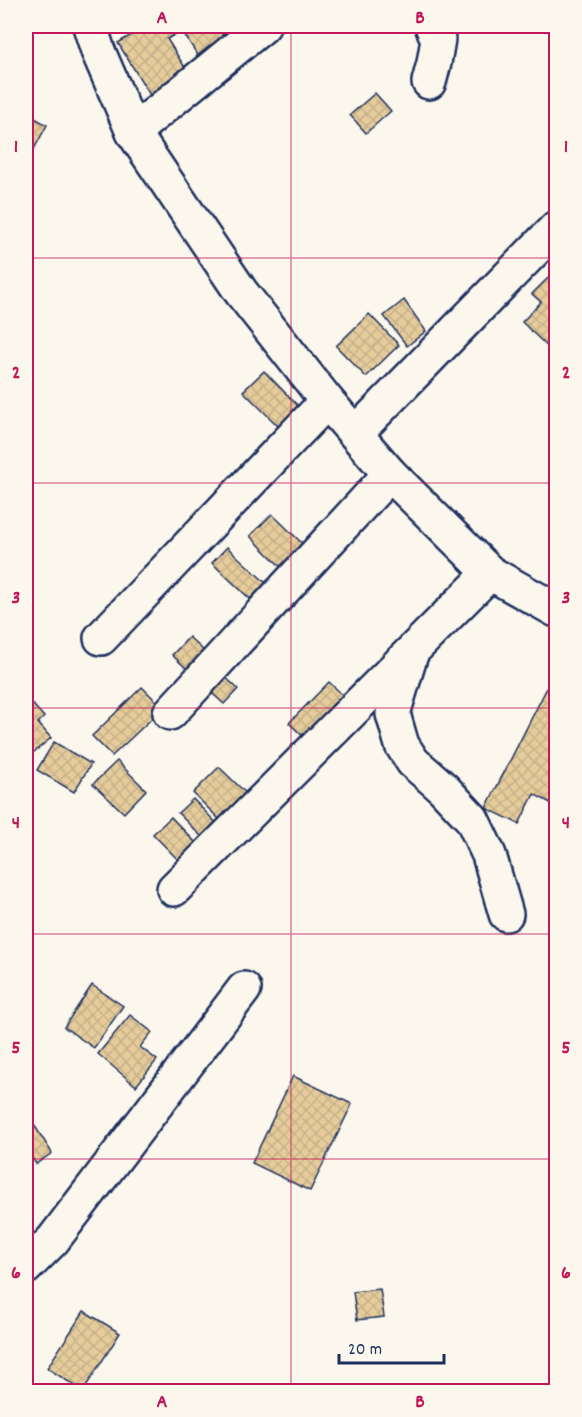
<svg xmlns="http://www.w3.org/2000/svg" width="582" height="1417" viewBox="0 0 582 1417" font-family="Dekko,sans-serif">
<defs>
<pattern id="building-cross-hatch" width="8" height="8" patternUnits="userSpaceOnUse" patternTransform="scale(1.5)"><rect width="8" height="8" fill="#e6cc9b"/><path d="M0 0l8 8M0 8l8-8" fill="none" stroke="#c5b088"/></pattern>
</defs>
<rect width="100%" height="100%" fill="#fbf7ec"/>
<filter id="ink" filterUnits="userSpaceOnUse"><feTurbulence type="fractalNoise" baseFrequency=".0167" numOctaves="2"/><feDisplacementMap in="SourceGraphic" scale="12" xChannelSelector="R" yChannelSelector="G"/><feConvolveMatrix kernelMatrix="1 2 1 2 8 2 1 2 1" color-interpolation-filters="sRGB"/></filter>
<g filter="url(#ink)">
<!-- building -->
<g fill="url(#building-cross-hatch)" stroke="#1b2f5e" stroke-width="1.5">
<polygon points="146,26 190,26 167,39 191,77 153,100 118,43"/>
<polygon points="197,26 217,26 229,45 202,62 184,34"/>
<polygon points="221,26 251,26 231,39"/>
<polygon points="375,93 391,111 366,133 350,115"/>
<polygon points="26,113 47,125 26,164"/>
<polygon points="552,274 556,278 556,355 522,322 541,302 532,294"/>
<polygon points="404,300 426,331 407,346 384,316"/>
<polygon points="369,314 399,345 366,377 336,346"/>
<polygon points="264,371 305,413 284,432 243,391"/>
<polygon points="272,514 308,549 285,571 250,536"/>
<polygon points="227,547 266,583 250,599 212,563"/>
<polygon points="189,637 204,651 187,669 172,655"/>
<polygon points="220,672 238,689 224,704 205,687"/>
<polygon points="555,672 556,673 556,806 534,794 519,824 486,808"/>
<polygon points="329,682 351,703 311,744 289,723"/>
<polygon points="142,687 163,708 112,756 92,736"/>
<polygon points="26,697 44,717 38,723 51,738 28,757 26,754"/>
<polygon points="54,742 91,764 74,792 37,770"/>
<polygon points="117,761 146,790 124,813 93,784"/>
<polygon points="219,767 252,799 225,825 193,793"/>
<polygon points="193,799 224,831 210,845 178,813"/>
<polygon points="171,817 202,849 184,866 153,834"/>
<polygon points="92,985 123,1006 94,1048 64,1027"/>
<polygon points="130,1015 152,1032 140,1047 157,1060 136,1086 98,1054"/>
<polygon points="293,1076 352,1104 310,1191 252,1163"/>
<polygon points="26,1112 52,1153 36,1164 26,1149"/>
<polygon points="380,1289 384,1317 357,1320 353,1292"/>
<polygon points="84,1311 120,1333 83,1391 47,1368"/>
</g>
<g fill="none" stroke-linecap="round" stroke-linejoin="round">
<defs>
<g id="minor">
<polyline points="90,26 98,51 133,132 241,292 327,401 390,474 490,573 556,610"/>
<polyline points="429,82 434,63 438,39 432,26"/>
<polyline points="133,132 263,26"/>
<polyline points="356,433 556,228"/>
<polyline points="101,638 327,401"/>
<polyline points="411,654 393,714 402,745 413,762 443,788 472,819 489,855 506,914"/>
<polyline points="170,713 390,474"/>
<polyline points="174,889 490,573"/>
<polyline points="26,1267 53,1240 244,989"/>
</g>
</defs>
<!-- minor casing -->
<use href="#minor" stroke="#1b2f5e" stroke-width="38"/>
<!-- minor -->
<use href="#minor" stroke="#fbf7ec" stroke-width="33"/>
</g>
</g>
<!-- grid -->
<path fill="none" stroke="#c2185b" stroke-width="1.5" stroke-opacity="0.55" d="M291,26V1392M26,258H556M26,483H556M26,708H556M26,934H556M26,1159H556"/>
<!-- margin -->
<rect width="582" height="1417" fill="none" stroke="#fbf7ec" stroke-width="66"/>
<!-- scale -->
<path d="M339 1354v9h105v-9" fill="none" stroke="#1b2f5e" stroke-width="3"/>
<text x="348" y="1354" font-size="18" fill="#1b2f5e" stroke="#fbf7ec" stroke-width="4.5" paint-order="stroke">20 m</text>
<rect x="33" y="33" width="516" height="1351" fill="none" stroke="#c2185b" stroke-width="2"/>
<g font-size="20" text-anchor="middle" font-weight="bold" fill="#c2185b">
<text x="162" y="23">A</text>
<text x="420" y="23">B</text>
<text x="16" y="152">1</text>
<text x="566" y="152">1</text>
<text x="16" y="378">2</text>
<text x="566" y="378">2</text>
<text x="16" y="603">3</text>
<text x="566" y="603">3</text>
<text x="16" y="828">4</text>
<text x="566" y="828">4</text>
<text x="16" y="1053">5</text>
<text x="566" y="1053">5</text>
<text x="16" y="1278">6</text>
<text x="566" y="1278">6</text>
<text x="162" y="1407">A</text>
<text x="420" y="1407">B</text>
</g>
</svg>
